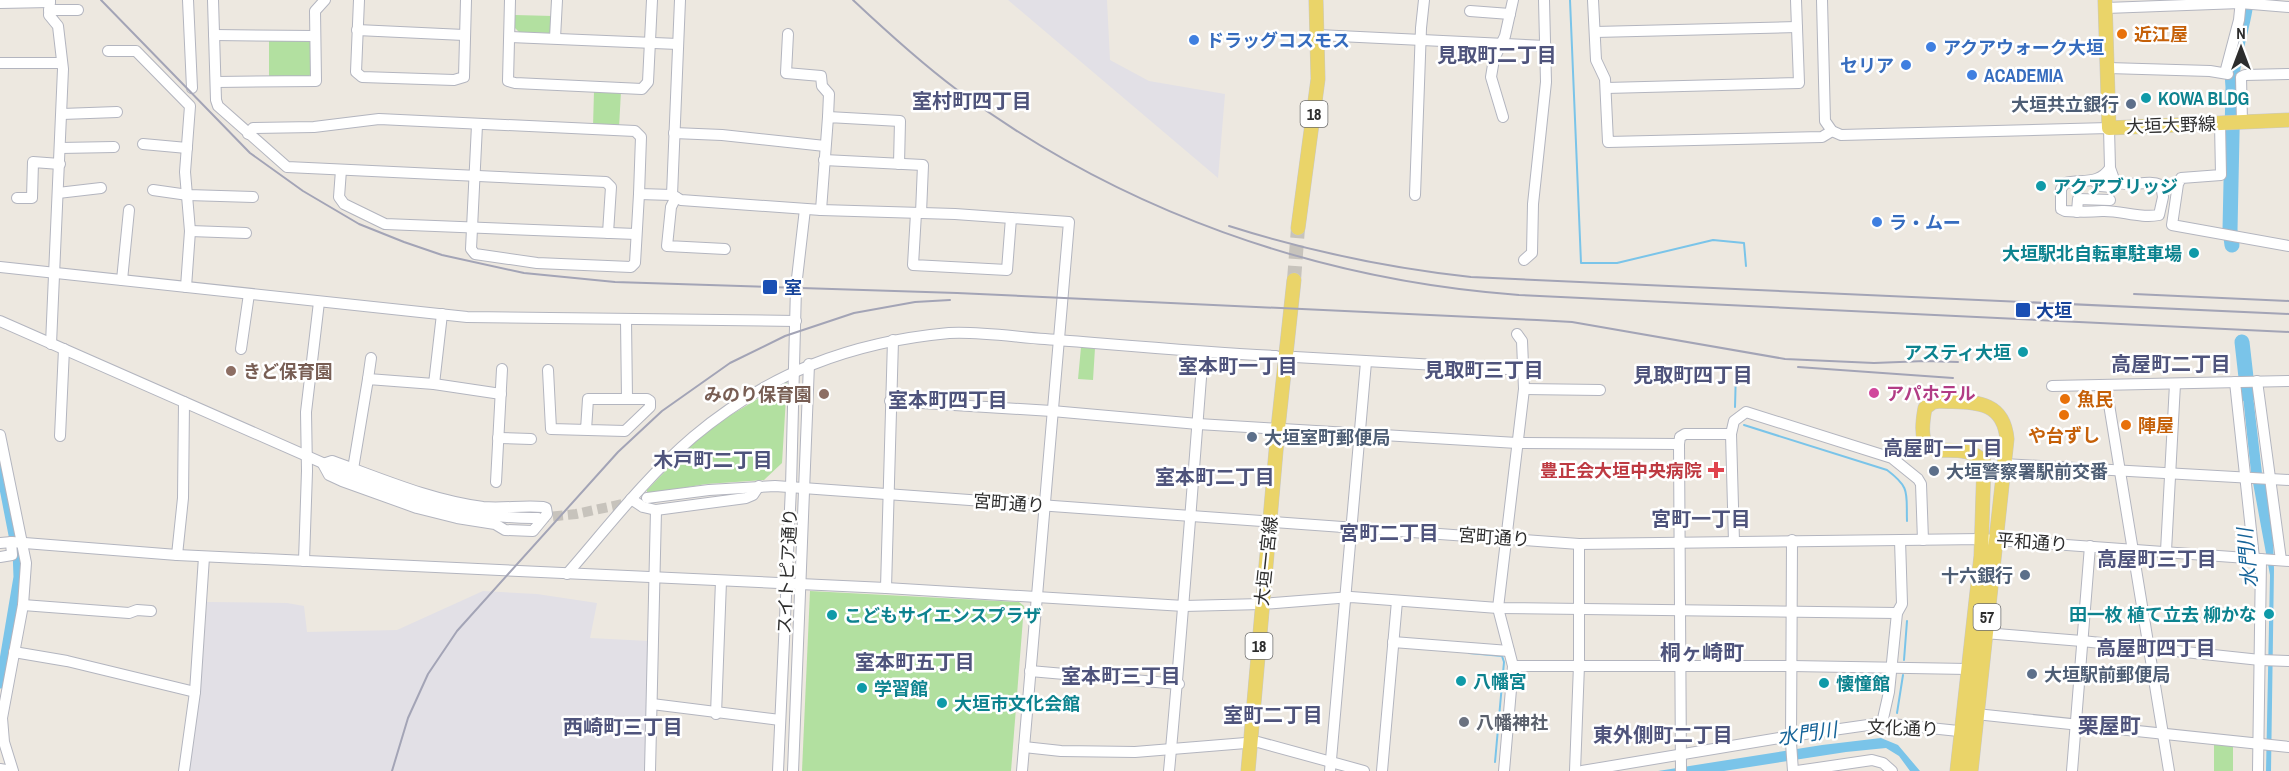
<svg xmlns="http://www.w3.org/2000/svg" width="2289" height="771" viewBox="0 0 2289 771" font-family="'Archivo Narrow','Noto Sans JP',sans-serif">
<rect width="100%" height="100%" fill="#ede8e0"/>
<!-- industrial -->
<g fill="#e2e0e6">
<polygon points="1008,0 1107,0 1110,60 1149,81 1225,94 1218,178"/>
<polygon points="483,591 537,594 597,603 590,638 649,641 645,771 188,771 201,684 207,602 287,603 304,606 307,632 397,630"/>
</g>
<!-- green -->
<g fill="#b2e0a0">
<polygon points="515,15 553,16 553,29 549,33 519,32 515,28"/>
<polygon points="269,39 305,39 311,43 311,74 306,79 269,79"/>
<polygon points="594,91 621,91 619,128 593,127"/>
<polygon points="1081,347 1095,348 1093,380 1078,379"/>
<polygon points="787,381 782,463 764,480 706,484 647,494 647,490 686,450 716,424"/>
<polygon points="810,591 1019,602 1024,606 1011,771 802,771"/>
<polygon points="2214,743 2233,745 2233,771 2214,771"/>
</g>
<!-- water -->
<g fill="#7ac4e9">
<path d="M2242,387H2252L2262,473C2273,502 2273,538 2274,569L2271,771H2266L2270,575L2251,472Z"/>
<polygon points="1881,738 1898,745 1920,771 1910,771 1899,756 1886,748 1846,752 1724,771 1658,771 1822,745"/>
</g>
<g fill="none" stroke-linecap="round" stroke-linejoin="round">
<!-- stream -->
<g stroke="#7ac4e9" stroke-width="2">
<polyline points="1570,0 1581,263 1617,263 1713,240 1744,243 1746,266"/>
<polyline points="1735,407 1736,370"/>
<path d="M1744,425L1887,470C1911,488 1906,493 1907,521"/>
<polyline points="1469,653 1502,656 1504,662 1495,762"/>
<polyline points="1904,660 1907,621"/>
<polyline points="1897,713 1903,675"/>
</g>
<!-- canal -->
<g stroke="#7ac4e9" stroke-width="9">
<polyline points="0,468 13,535"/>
<polyline points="0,684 18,577 17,550"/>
</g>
<!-- river -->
<g stroke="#7ac4e9" stroke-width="15">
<path d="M2232,245L2230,230L2233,87C2230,62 2241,34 2245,9"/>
<polyline points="2242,342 2248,395"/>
</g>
<!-- minor-tunnel -->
<polyline stroke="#c7c3bc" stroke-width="10" stroke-dasharray="10 5" stroke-linecap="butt" points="538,518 576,514 632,502"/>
<!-- major-tunnel -->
<polyline stroke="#c7c3bc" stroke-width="14" stroke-dasharray="14 7" stroke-linecap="butt" points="1294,280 1298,228"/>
<defs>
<g id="minor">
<polyline points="50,0 49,15 58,26 63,69 51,344"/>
<polyline points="188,0 192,88"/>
<polyline points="213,0 216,100 218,106 287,167 606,182 611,187 608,233"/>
<polyline points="359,0 356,72 362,77 454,80 464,77 466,0"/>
<polyline points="510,0 508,81 515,83 642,89 648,82 652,0"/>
<polyline points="680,0 672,195 681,200 821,210 955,214 1069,222 1022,771"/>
<polyline points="1593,0 1596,60 1605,79 1608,142 1822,137 1832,131"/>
<path d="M1822,0L1825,121L1832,131L1841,135L2109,128L2110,168L2115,182C2130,188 2147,179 2161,185L2163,197L2159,215C2140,219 2120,210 2102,211C2089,212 2079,212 2065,211L2061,209V189L2065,183C2082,179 2099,185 2110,168"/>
<polyline points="0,3 50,2"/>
<polyline points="2106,8 2240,3 2289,7"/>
<polyline points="49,10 78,10"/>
<polyline points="1470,11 1510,14"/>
<polyline points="357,30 464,35"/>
<polyline points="1595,32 1797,27"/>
<polyline points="788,34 786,73 821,76 822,86 829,94 828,117"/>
<polyline points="214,35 314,36"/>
<polyline points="1318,35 1546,46"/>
<polyline points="510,37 678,44"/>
<polyline points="555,38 557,0"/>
<polyline points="108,51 136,51 190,106 185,172 190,231 186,287"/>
<polyline points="0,63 62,63"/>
<polyline points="2108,68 2210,71 2228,74"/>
<polyline points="2225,73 2239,20 2241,0"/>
<polyline points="216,82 316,81 315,11 325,0"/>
<polyline points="1606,88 1799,83 1796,0"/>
<polyline points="62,114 117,112"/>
<polyline points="1503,117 1491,77 1494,59 1505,36 1513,0"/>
<polyline points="2242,122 2241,77 2245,75 2289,74"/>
<polyline points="2220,123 2221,175 2181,178 2178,184 2172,225 2289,246"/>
<polyline points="477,125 471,249 475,254 537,263 631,267 635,263 639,194"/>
<polyline points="674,133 722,135 825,146"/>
<polyline points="248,134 253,128 314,127 379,119 635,131 641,137 639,194 672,195"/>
<polyline points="143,144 187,148"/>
<polyline points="60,148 114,147"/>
<polyline points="824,160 923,165 921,213"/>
<polyline points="341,170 339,197 344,204 385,224 636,234"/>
<polyline points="2094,181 2100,186 2112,187"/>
<polyline points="153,190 188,195 253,197"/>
<polyline points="58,193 101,188"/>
<polyline points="1415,195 1421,28 1424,0"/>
<polyline points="676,197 671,207 667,246 725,249"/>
<polyline points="17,198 32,198 33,162 60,164"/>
<polyline points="821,210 828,117 900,121 899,164"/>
<polyline points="2077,212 2078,199 2110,200"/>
<polyline points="916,213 913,265 1007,270 1011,218"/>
<polyline points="190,231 246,233"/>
<polyline points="1524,260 1532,253 1533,204 1546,82 1544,0"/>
<polyline points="0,267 467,317 796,321"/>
<polyline points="122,280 129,210"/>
<polyline points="626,320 627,399"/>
<path d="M0,321L384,490C435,505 484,519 538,518"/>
<polyline points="241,349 249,294"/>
<polyline points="1295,357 1525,370"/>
<polyline points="548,370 551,429 625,431 650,407 650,401 647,399 588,399 586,430"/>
<polyline points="368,379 371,358"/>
<polyline points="2257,381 2281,560"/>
<polyline points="2235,382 2254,558"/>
<polyline points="434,384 501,394"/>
<polyline points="2052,386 2289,381"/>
<polyline points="2106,386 2169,771"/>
<polyline points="1524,389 1600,390"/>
<polyline points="890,401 1052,411 1198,424 1517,443 1679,444 1681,771"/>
<polyline points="0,435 26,563 23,605 2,718 4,742 13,771"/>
<polyline points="60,436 64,349"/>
<polyline points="498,438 531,439"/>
<polyline points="1679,444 1680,437 1685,434 1731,434"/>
<path d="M332,461C382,479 430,500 483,507C503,509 522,505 543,507L546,508L547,514L533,531L505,530L495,524L457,518L417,508L342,481L329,475L323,464Z"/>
<polyline points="2004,464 2289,480"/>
<polyline points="353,469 368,379 434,384 442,314"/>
<polyline points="496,482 502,369"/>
<polyline points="647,498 709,490 775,486 1579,544 1982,539 2289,561"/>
<polyline points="631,499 643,507 656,510 746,498 753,495 759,486"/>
<polyline points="1792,540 1791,743 1793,771"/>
<polyline points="1734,542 1731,434 1734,421 1746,412 1892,458 1918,479 1921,484 1923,540"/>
<polyline points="0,543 12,542 177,555 886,588 1184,606 1262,604 1351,597 1498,608 1897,613"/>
<polyline points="2166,551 2175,384"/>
<polyline points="177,555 183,498 184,402"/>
<polyline points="0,557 12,555 11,542"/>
<polyline points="304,561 307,471 306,412 319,302"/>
<path d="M567,574C607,528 646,477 693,437C769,373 851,342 949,333C976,331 1016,337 1045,339C1122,345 1198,352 1276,356"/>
<polyline points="886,588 893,340"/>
<polyline points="23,605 129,613 137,610 151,611"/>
<polyline points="1984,633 2082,641 2260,660 2289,661"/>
<polyline points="1393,642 1509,651"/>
<polyline points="14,652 67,661 195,692"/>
<polyline points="1513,666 1792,666 1968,669"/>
<polyline points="1030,671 1179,684"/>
<polyline points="652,704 780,720"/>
<polyline points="716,714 721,581"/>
<polyline points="1976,714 2289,747"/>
<polyline points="1882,723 1889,692 1897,613 1902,604 1900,540"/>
<polyline points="1024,747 1061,751 1135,752 1258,742 1364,771"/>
<polyline points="0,769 12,771"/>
<polyline points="184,771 195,692 204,557"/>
<polyline points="650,771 656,510"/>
<polyline points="778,771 791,487 796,287 805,209"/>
<polyline points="793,771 809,364"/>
<path d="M1169,771C1182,632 1192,492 1203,352"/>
<polyline points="1330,771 1366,362"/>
<polyline points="1382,771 1397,601"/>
<polyline points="1504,771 1513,666 1498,608 1524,389 1522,341 1517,334"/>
<polyline points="1575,771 1579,665 1579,544"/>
<polyline points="1582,771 1791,736 1882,723 1968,732"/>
<polyline points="1797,771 1872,760 1883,763 1892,771"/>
<polyline points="2072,771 2090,546"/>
<polyline points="2258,771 2261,559"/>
</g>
<g id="major">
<polyline points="2105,0 2109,128 2289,120"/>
<polyline points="1298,228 1318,79 1316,0"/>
<polyline points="1248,771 1278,428 1294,280"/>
<path d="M1957,771L1981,556L1984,462C1956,432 1912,478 1925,408L1933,402L1940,401C1972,403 2003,398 2007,439L1971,771"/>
</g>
</defs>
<!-- minor casing -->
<use href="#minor" stroke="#b3b5bf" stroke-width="12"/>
<!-- major casing -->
<use href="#major" stroke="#c8c8c8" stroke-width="15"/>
<!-- minor -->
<use href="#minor" stroke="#fff" stroke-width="10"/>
<!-- major -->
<use href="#major" stroke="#ead469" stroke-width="14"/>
<!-- rail -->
<g stroke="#a3a4b6" stroke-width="2">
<polyline points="101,0 250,153 303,191 359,224 404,242 442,255 524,273 615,282 957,293 1537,320 1572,322 1785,359 1874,363 1925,361 1958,362"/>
<path d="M853,0C886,31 920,62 956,89C1120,211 1316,280 1519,295L2289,332"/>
<path d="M1229,226C1308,251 1388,268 1471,277L2289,314"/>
<polyline points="2134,294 2289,301"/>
<polyline points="1798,367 1953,378"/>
<polyline points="392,771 408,718 428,674 457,631 618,452 662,411 730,363 785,336 854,313 915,302 950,300"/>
</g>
</g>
<!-- markers -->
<g fill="#e8710a" stroke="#fff" stroke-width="2">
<circle cx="2122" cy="34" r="6"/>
<circle cx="2065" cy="399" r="6"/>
<circle cx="2064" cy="415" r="6"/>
<circle cx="2126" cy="425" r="6"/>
</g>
<g fill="#3f7fe0" stroke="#fff" stroke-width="2">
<circle cx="1194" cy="40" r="6"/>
<circle cx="1931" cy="47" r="6"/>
<circle cx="1906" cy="65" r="6"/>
<circle cx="1972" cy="75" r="6"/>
<circle cx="1877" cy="222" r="6"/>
</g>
<g fill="#0f9aa8" stroke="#fff" stroke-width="2">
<circle cx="2146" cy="98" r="6"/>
<circle cx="2041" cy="186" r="6"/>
<circle cx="2194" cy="253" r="6"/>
<circle cx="2023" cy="352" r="6"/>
<circle cx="2269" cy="614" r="6"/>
<circle cx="832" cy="615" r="6"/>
<circle cx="1461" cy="681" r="6"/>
<circle cx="1824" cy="683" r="6"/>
<circle cx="862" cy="688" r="6"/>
<circle cx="942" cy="703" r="6"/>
</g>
<g fill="#5c6f8a" stroke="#fff" stroke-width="2">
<circle cx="2131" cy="104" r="6"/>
<circle cx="1252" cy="437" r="6"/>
<circle cx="1934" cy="471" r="6"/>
<circle cx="2025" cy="575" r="6"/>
<circle cx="2032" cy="674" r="6"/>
</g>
<g fill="#1a4fb4" stroke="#fff" stroke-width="2">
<rect x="762" y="279" width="16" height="16" rx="3"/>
<rect x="2015" y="302" width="16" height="16" rx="3"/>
</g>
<g fill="#8d6e63" stroke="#fff" stroke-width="2">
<circle cx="231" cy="371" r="6"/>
<circle cx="824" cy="394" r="6"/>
</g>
<circle fill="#d1479c" stroke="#fff" stroke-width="2" cx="1874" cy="393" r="6"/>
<path fill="#e0444e" stroke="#fff" stroke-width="2" d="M1713 461h6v6h6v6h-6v6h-6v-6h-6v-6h6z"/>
<circle fill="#6b7280" stroke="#fff" stroke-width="2" cx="1464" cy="722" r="6"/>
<g text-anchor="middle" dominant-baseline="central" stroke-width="5" stroke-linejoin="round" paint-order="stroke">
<!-- shield labels -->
<g fill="#fff" stroke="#6c6c6c" stroke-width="1.5">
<rect x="1300.5" y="101" width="27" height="26" rx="4.5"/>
<rect x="1973.5" y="604" width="27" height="26" rx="4.5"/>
<rect x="1245.5" y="633" width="27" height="26" rx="4.5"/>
</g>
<g font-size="16" font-weight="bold" fill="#2d2d2d">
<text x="1314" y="114">18</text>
<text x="1987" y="617">57</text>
<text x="1259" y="646">18</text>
</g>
<!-- food labels -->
<g font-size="18" font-weight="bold" fill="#c56008" stroke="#fff" text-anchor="start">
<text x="2134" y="34">近江屋</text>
<text x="2077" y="399">魚民</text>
<text x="2138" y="425">陣屋</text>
<text x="2064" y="435" text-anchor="middle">や台ずし</text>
</g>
<!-- shop labels -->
<g font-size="18" font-weight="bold" fill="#366cbe" stroke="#fff" text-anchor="start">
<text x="1206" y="40">ドラッグコスモス</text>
<text x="1943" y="47">アクアウォーク大垣</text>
<text x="1894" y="65" text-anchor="end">セリア</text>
<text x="1984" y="75">ACADEMIA</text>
<text x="1889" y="222">ラ・ムー</text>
</g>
<!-- culture labels -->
<g font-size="18" font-weight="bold" fill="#0d838f" stroke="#fff" text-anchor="start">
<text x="2158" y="98">KOWA BLDG</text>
<text x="2053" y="186">アクアブリッジ</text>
<text x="2182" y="253" text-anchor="end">大垣駅北自転車駐車場</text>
<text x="2011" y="352" text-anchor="end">アスティ大垣</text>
<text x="2257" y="614" text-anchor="end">田一枚 植て立去 柳かな</text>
<text x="844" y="615">こどもサイエンスプラザ</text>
<text x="1473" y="681">八幡宮</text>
<text x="1836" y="683">懐憧館</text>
<text x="874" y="688">学習館</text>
<text x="954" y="703">大垣市文化会館</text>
</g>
<!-- service labels -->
<g font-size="18" font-weight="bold" fill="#4e5e75" stroke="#fff" text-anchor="start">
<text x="2119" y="104" text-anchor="end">大垣共立銀行</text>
<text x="1264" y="437">大垣室町郵便局</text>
<text x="1946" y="471">大垣警察署駅前交番</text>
<text x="2013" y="575" text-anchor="end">十六銀行</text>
<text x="2044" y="674">大垣駅前郵便局</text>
</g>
<!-- street labels -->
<g font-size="18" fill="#2d2d2d" stroke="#fff">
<text transform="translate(2171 125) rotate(-2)">大垣大野線</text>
<text transform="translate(1009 503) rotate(4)">宮町通り</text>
<text transform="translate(1494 537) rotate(4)">宮町通り</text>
<text transform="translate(2032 542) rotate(4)">平和通り</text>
<text transform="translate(1266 561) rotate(-84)">大垣一宮線</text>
<text transform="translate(787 571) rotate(-87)">スイトピア通り</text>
<text transform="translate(1903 728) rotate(2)">文化通り</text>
</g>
<!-- transit labels -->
<g font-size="18" font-weight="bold" fill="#164399" stroke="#fff" text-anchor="start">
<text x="784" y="287">室</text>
<text x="2036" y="310">大垣</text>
</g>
<!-- education labels -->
<g font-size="18" font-weight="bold" fill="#785e54" stroke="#fff" text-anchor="start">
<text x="243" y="371">きど保育園</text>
<text x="812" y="394" text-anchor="end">みのり保育園</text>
</g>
<!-- hotel labels -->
<g font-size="18" font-weight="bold" fill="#b23c85" stroke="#fff" text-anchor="start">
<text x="1886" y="393">アパホテル</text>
</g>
<!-- health labels -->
<g font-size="18" font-weight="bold" fill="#be3a42" stroke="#fff" text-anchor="end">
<text x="1702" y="470">豊正会大垣中央病院</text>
</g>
<!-- worship labels -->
<g font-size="18" font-weight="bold" fill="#5b616d" stroke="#fff" text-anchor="start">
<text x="1476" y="722">八幡神社</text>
</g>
<!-- neighbourhood labels -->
<g font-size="20" font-weight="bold" fill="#4f547c" stroke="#fff">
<text x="1497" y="54">見取町二丁目</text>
<text x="972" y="100">室村町四丁目</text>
<text x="2171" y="363">高屋町二丁目</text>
<text x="1238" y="365">室本町一丁目</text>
<text x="1484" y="369">見取町三丁目</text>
<text x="1693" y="374">見取町四丁目</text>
<text x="948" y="399">室本町四丁目</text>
<text x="1943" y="447">高屋町一丁目</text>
<text x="713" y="459">木戸町二丁目</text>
<text x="1215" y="476">室本町二丁目</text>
<text x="1701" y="518">宮町一丁目</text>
<text x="1389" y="532">宮町二丁目</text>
<text x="2157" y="558">高屋町三丁目</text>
<text x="2156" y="647">高屋町四丁目</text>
<text x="915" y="661">室本町五丁目</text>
<text x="1121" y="675">室本町三丁目</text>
<text x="1273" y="714">室町二丁目</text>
<text x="623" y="726">西崎町三丁目</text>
<text x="1663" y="734">東外側町二丁目</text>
</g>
<!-- water labels -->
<g font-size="20" font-style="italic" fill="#156398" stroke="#fff">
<text transform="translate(2247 558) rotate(-95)">水門川</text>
<text transform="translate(1807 733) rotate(-8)">水門川</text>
</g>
<!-- quarter labels -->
<g font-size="21" font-weight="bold" fill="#4f547c" stroke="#fff">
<text x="1702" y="652">桐ヶ崎町</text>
<text x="2109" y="725">栗屋町</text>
</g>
</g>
<!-- north arrow -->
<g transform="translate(2241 48)" stroke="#ffffff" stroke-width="4.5" paint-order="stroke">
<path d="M0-4.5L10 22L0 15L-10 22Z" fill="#2d2d2d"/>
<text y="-9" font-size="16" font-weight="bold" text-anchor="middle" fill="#2d2d2d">N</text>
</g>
</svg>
